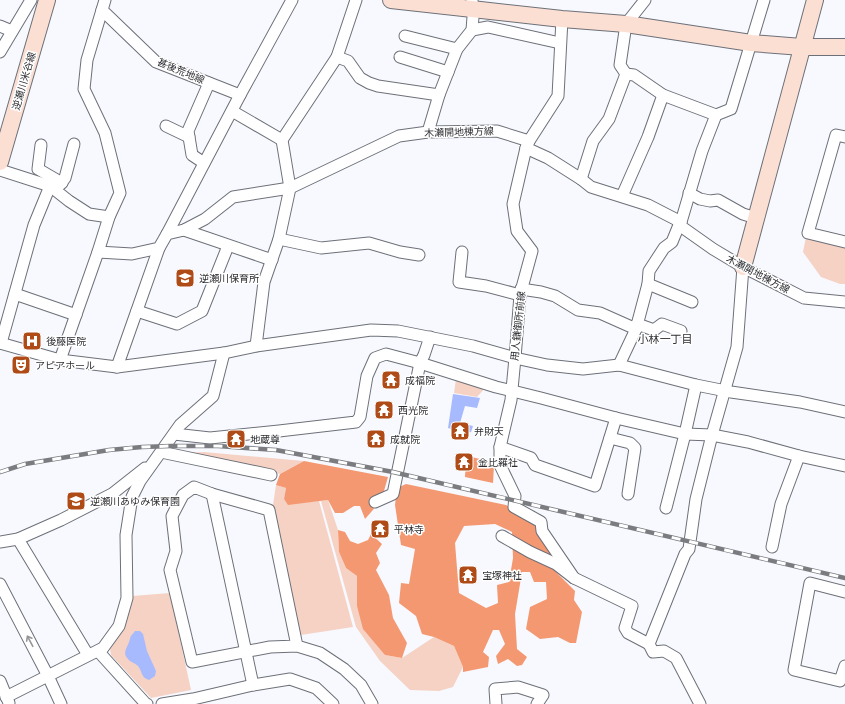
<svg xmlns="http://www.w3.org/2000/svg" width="845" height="704" viewBox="0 0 845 704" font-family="'Work Sans','Noto Sans JP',sans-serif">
<rect width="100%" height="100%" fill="#f7f9ff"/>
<!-- green -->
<g fill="#f5d2c4">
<polygon points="806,237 845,246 845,284 840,284 821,277 803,252"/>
<polygon points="456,379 485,388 477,397 454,393"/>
<polygon points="204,452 304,461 280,474 185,455 184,453"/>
<polygon points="276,485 286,488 284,499 288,504 319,501 353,627 301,635 273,505"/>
<polygon points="328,500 338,530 339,552 346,568 357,576 357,606 385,655 402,658 434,637 454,646 463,667 453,687 439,691 410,690 380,661 356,627 321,501"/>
<polygon points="170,593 191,690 151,698 111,655 110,648 122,630 132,596"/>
</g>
<!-- forest -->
<g fill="#f49871" fill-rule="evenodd">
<path d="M471,457C478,458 489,461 494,466L493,483L465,477C465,470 467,462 471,457Z"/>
<polygon points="304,461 388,477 384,491 378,495 379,503 365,519 360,506 354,506 343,513 335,513 328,500 288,505 284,499 286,488 276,485 280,474"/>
<path d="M406,484L506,505L536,524L551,555L554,570L575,591L574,600L582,612L576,643H570L558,637L540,639L526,629L530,607L547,599L546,582H534L530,572H522L515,614L517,649L527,657L522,665L517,666L508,659L498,664L496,656L505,644L499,630H493L483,652L489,657L488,667L463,672V667L454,646L434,637L422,634L416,616L399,603L401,583L409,584L415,549L401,545L395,505L397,488ZM495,524L512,532L513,558L509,582L497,585L498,603L486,608L459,593L455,543L464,526Z"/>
<polygon points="338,530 345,532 350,541 358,544 368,540 371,534 382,544 376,553 380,563 376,570 389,595 393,618 407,643 402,658 385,655 363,629 357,606 357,576 346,568 339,552"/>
</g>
<!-- water -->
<g fill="#a7bafe">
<polygon points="453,394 480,398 477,408 465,406 460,423 473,426 471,432 465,433 448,428"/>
<path d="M135,631H140L143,634L147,651L156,671L155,676L149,680C140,677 143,672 138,666C135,663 130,662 128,659C122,653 127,648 129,642C130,640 130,637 131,636C132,634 134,633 135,631Z"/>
</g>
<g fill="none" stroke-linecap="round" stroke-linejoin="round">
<defs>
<g id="street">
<polyline points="105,0 102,10 156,62 240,95"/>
<polyline points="0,26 12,31"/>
<polyline points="472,30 488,27 560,43"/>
<polyline points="405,36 457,49"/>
<polyline points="0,52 31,0"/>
<polyline points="337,57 348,61 360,78 369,83 378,86 439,95"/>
<polyline points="400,57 448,72"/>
<polyline points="626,74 634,75 663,95 716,115"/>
<polyline points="232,111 282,140"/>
<polyline points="166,126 189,137"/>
<polyline points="428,132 439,95 457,49 472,30 473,17 472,0"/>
<polyline points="845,137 836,135 808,233 845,242"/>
<polyline points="529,141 558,96 562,19"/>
<polyline points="41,145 38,169 62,183"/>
<polyline points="526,148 513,204 517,231 532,251 520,295 515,358 511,400 500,447 500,465 515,496 514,507 541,522 542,531 574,578"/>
<polyline points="204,163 192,155 188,131 209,83"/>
<polyline points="0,170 50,186 34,225 1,343"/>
<polyline points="581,179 593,141 609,119 626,74 620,65 626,24 645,0"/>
<polyline points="50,186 69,201 89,214 109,217"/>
<polyline points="57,188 65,178 74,144"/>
<polyline points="689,193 700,199 710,201 718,200 743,214 756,218"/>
<polyline points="622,196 648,137 663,95"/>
<polyline points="681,222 702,151 716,115 731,109 764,0"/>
<polyline points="184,230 272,260"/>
<polyline points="167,234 240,95 292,0"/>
<polyline points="279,239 321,248 369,243 400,252 419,255"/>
<polyline points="98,252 132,254 159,248 167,234 184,230 205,219 233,197 290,188 399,136 428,132 497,131 529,141 526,148 548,158 581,179 591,187 648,205 681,222 679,225 713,249 743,267 804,298 845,302"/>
<polyline points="462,252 459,282 486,286 520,295"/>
<polyline points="648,284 692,302"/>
<polyline points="521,289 541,292 555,296 578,310 600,313 636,329"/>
<polyline points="15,294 76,315"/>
<polyline points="137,311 177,324 202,311 228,246"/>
<polyline points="637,324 654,330 662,324 681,331"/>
<polyline points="0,343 60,360 117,367 224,353 256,346 371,330 398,331 473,346 515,358 547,365 583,369 619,365 696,385 731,392 800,402 845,412"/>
<polyline points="256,346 264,282 279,239 290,188 282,140 337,57 356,0"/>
<polyline points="60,360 98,252 109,217 120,193 105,133 84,89 87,60 102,10"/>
<polyline points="619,365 636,329 648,284 649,271 664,248 672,242 679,225"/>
<polyline points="117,367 159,248"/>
<polyline points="174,434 210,438 279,431 356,422 360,417 367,376 375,358 386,354 420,363 496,387 541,398 616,418 685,434 712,435 748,442 799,456 845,466"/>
<polyline points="610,438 630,443 635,448 628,494"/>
<polyline points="500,447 531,458 535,465 595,486 616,418"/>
<polyline points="161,452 271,475"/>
<polyline points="212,494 253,685"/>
<polyline points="375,502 393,494 420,363 424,355 430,337"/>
<polyline points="666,508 685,434 696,385"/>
<polyline points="502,536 530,552 556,564 574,578 632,606 625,628 628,633 649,644"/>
<polyline points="18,539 88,655"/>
<polyline points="0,542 18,539 61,520 112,494 145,468"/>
<polyline points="772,547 781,504 799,456"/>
<polyline points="0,584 48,676 61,704"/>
<polyline points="845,592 810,583 794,670 840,681 845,666"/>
<polyline points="297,646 269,510 212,494 194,487 183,495 172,516 176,551 170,570 192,662 270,647 297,646 320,653 344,669 361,685 372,704"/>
<polyline points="98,651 146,704 147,704"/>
<polyline points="0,681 9,703"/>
<polyline points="6,697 103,648 119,626 127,598 126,535 132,497 140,481 180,425 213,396 224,353"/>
<polyline points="162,704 193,699 253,685 290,679 316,688 333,704"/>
<polyline points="496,704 495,689 518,687 543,695 537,704"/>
<polyline points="700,704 676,658 664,651 653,652 649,644 685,554 689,549 696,499 712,435 737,347 743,267"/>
</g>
<g id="secondary">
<polyline points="391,0 562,19 626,24 751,43 802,47 845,47"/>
<polyline points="0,162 47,0"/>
<polyline points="743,267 815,0"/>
</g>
</defs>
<!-- street casing -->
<use href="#street" stroke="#6d7078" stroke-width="13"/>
<!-- secondary casing -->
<use href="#secondary" stroke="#6d7078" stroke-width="18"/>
<!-- street -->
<use href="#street" stroke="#fff" stroke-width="11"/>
<!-- secondary -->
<use href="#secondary" stroke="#fcdfd3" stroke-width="16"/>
<defs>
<polyline id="rail" points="0,472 25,464 109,450 142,447 171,446 218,446 276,450 393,472 845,578"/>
</defs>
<!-- rail casing -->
<use href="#rail" stroke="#7a7c80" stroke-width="4.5"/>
<!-- rail -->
<use href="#rail" stroke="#fff" stroke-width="3" stroke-dasharray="9" stroke-linecap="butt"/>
</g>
<!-- one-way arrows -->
<defs><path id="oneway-shaft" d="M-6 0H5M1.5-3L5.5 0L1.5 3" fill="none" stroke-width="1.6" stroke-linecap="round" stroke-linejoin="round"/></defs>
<use stroke="#969698" href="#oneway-shaft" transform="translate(30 641) rotate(-118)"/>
<!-- icons -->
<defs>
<symbol id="school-square" viewBox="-11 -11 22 22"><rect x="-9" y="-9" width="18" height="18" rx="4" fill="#ae4b17" stroke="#fff"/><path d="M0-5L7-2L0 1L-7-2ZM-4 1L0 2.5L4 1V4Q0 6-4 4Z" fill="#fff"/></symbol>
<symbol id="hospital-square" viewBox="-11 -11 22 22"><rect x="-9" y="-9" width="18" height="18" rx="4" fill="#ae4b17" stroke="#fff"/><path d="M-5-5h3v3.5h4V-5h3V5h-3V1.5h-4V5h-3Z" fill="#fff"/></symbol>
<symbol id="theatre-square" viewBox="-11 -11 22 22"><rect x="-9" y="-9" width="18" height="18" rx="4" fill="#ae4b17" stroke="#fff"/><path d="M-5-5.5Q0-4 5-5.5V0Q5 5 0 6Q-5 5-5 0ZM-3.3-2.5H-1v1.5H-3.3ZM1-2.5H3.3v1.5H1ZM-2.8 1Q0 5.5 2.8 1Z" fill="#fff"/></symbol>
<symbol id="temple-square" viewBox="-11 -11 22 22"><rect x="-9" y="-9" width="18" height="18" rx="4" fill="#ae4b17" stroke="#fff"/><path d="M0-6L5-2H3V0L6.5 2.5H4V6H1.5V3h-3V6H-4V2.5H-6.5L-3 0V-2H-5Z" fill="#fff"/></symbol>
</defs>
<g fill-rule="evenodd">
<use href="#school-square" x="174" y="267" width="22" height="22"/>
<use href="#hospital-square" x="21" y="330" width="22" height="22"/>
<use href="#theatre-square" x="10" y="354" width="22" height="22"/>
<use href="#temple-square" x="380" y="369" width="22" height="22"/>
<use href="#temple-square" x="373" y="399" width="22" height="22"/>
<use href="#temple-square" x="449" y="420" width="22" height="22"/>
<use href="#temple-square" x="225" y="428" width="22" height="22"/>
<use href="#temple-square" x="365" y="428" width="22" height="22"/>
<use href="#temple-square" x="453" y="451" width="22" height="22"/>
<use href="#school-square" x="65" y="490" width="22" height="22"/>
<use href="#temple-square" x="369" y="518" width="22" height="22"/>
<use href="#temple-square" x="457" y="564" width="22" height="22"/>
</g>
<g text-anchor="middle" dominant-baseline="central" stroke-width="3" stroke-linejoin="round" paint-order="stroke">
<!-- street labels -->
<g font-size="10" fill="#2d2e32" stroke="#fff">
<text transform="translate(181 71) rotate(23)">甚後荒地線</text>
<text transform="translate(24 81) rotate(-74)">逆瀬川米谷線</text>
<text transform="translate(459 132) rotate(-2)">木瀬開地棟方線</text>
<text transform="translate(758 274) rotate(28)">木瀬開地棟方線</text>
<text transform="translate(518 326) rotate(-84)">用人鎌御所前線</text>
</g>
<!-- poi labels -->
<g font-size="10" fill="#2d2e32" stroke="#fff" text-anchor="start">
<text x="199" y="278">逆瀬川保育所</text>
<text x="46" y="341">後藤医院</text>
<text x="35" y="365">アピアホール</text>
<text x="405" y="380">成福院</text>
<text x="398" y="410">西光院</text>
<text x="474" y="431">弁財天</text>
<text x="250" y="439">地蔵尊</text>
<text x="390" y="439">成就院</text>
<text x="478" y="462">金比羅社</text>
<text x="90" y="501">逆瀬川あゆみ保育園</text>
<text x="394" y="529">平林寺</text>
<text x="482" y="575">宝塚神社</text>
</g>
<!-- neighbourhood labels -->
<g font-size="11" fill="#2d2e32" stroke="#fff">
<text x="665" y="339">小林一丁目</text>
</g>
</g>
</svg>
